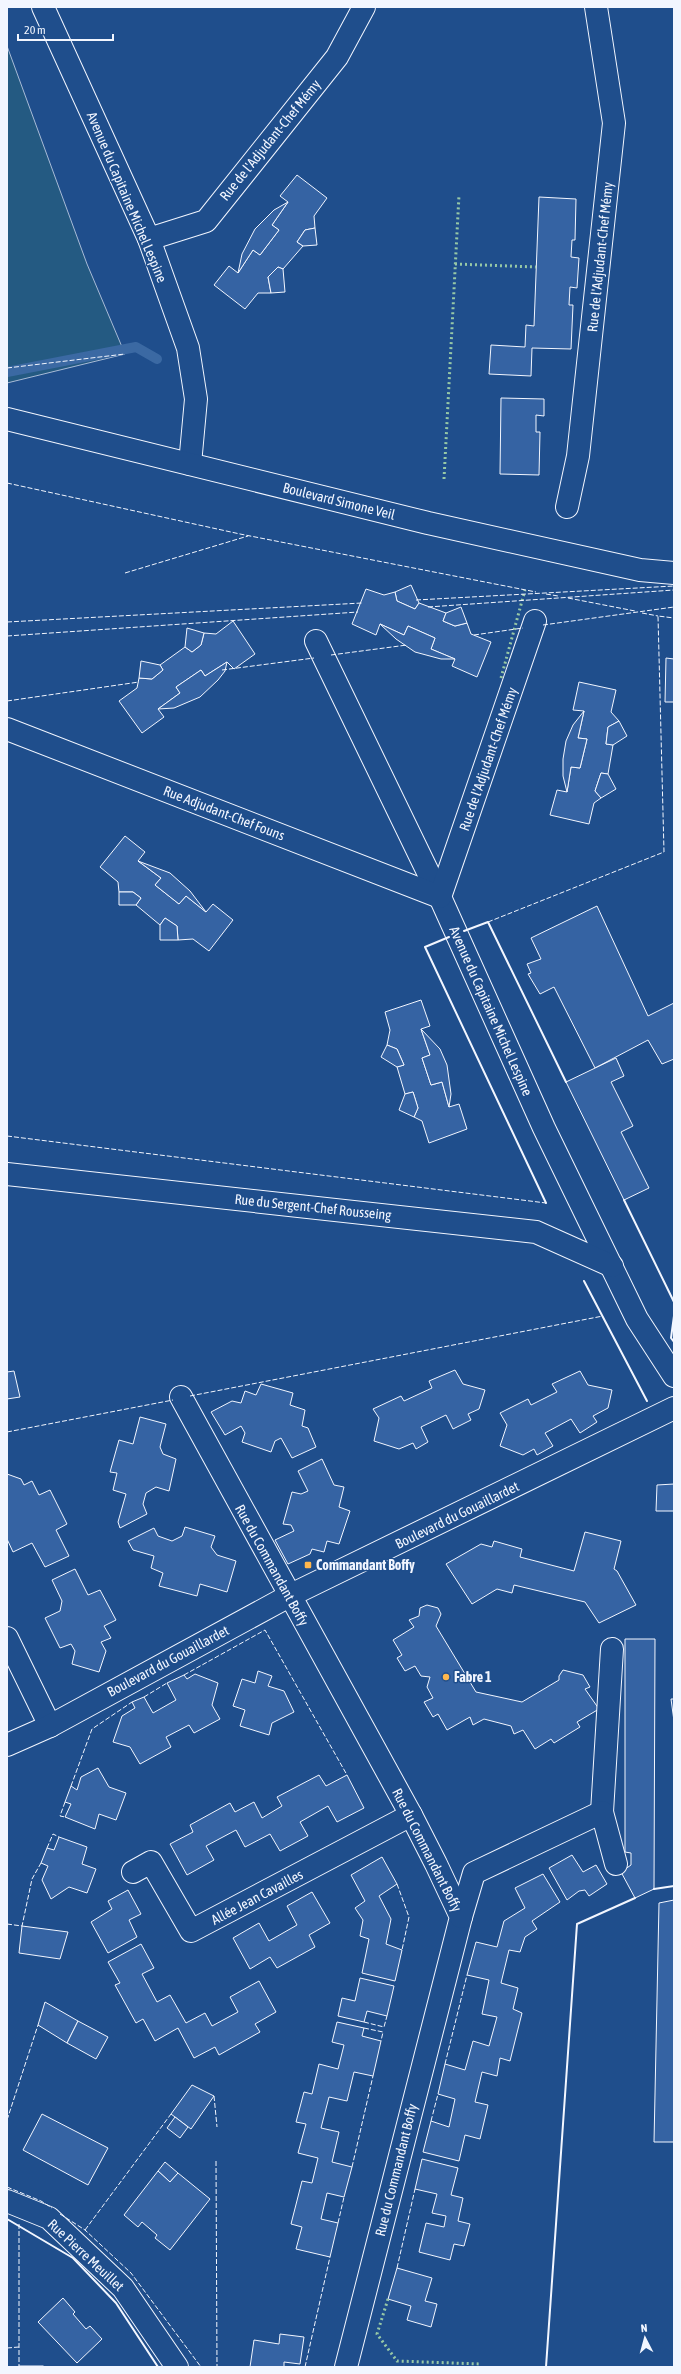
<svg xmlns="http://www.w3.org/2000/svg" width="681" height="2374" viewBox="0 0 681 2374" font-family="'Asap Condensed',sans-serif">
<rect width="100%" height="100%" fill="#1f4e8c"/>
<!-- green -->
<polygon fill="#245a82" stroke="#a8bbd7" points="7,46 87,264 125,354 7,383"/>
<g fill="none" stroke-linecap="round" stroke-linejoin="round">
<!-- stream -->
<polyline stroke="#3b69a3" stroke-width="10" points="7,372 136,347 157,359"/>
</g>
<!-- building -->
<g fill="#3563a3" stroke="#f2f6ff">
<polygon points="297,175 327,198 314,216 315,228 305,230 297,242 303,246 283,269 278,267 268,277 271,293 258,293 245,309 214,285 229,266 238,273 253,250 260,255 279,230 272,225 288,202 280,196"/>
<polygon points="539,197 576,199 575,240 572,240 571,257 579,258 577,288 570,287 569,305 573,305 571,349 532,348 531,376 489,374 491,345 525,347 526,325 534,326"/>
<polygon points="288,202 272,225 279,230 260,255 253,250 238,273 242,254 255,229 274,210"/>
<polygon points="315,228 317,245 303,246 297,242 305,230"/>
<polygon points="278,267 283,269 285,292 271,293 268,277"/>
<polygon points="501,398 544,399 544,416 536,415 536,432 540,432 539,475 500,474"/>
<polygon points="411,585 419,603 415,609 397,601 395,592"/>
<polygon points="366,589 384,595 395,592 397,601 415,609 419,603 446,613 443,621 455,626 467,623 471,634 491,642 477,677 452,666 455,659 431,649 435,638 408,626 404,635 380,624 376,635 352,624"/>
<polygon points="461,607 467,623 455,626 443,621 446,613"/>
<polygon points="233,621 255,654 234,669 227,662 205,676 201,670 176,687 180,693 158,709 164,717 142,733 119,701 137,688 139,678 152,679 163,670 160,665 185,647 192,652 201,645 204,633 216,634"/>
<polygon points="380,624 404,635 408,626 435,638 431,649 455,659 441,659 415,652 396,639"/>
<polygon points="187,628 204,633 201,645 192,652 185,647"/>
<polygon points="666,658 674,659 674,702 665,702"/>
<polygon points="141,661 160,665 163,670 152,679 139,678"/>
<polygon points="227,662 225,671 218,680 200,697 174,708 158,709 180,693 176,687 201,670 205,676"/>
<polygon points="579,682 616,690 611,712 619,721 608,727 606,744 613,745 608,774 601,773 595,791 601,798 594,803 589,824 550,815 557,790 567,792 571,767 580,768 587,739 578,738 584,711 573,710"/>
<polygon points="584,711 578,738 587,739 580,768 571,767 567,792 563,776 563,759 566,741 573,725"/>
<polygon points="619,721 627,736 613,745 606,744 608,727"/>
<polygon points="601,773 608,774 616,789 601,798 595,791"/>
<polygon points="125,836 145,852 138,861 161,878 155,885 179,904 186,896 206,912 213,904 233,920 209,951 193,939 178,940 177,926 165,918 160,925 136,905 141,898 133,892 119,892 118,882 100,867"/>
<polygon points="138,861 170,873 190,891 206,912 186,896 179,904 155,885 161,878"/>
<polygon points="119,892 133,892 141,898 136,905 119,905"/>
<polygon points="597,906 648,1016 674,1003 674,1059 662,1064 648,1040 595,1068 554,987 540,994 528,974 531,973 527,964 541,959 531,938"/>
<polygon points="165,918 177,926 178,940 160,940 160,925"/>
<polygon points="421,1000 430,1026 421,1029 430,1055 422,1058 431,1085 442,1082 449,1107 459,1104 467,1129 429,1143 422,1121 414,1117 418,1108 413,1092 405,1094 397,1067 404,1065 397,1049 387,1045 390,1030 385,1012"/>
<polygon points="421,1029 440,1049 447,1065 451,1094 449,1107 442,1082 431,1085 422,1058 430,1055"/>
<polygon points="387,1045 397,1049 404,1065 397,1067 381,1057"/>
<polygon points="616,1058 624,1076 611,1082 633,1126 621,1132 649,1188 624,1200 566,1082"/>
<polygon points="413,1092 418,1108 414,1117 399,1110 405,1094"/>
<polygon points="455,1370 463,1384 485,1390 479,1409 468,1414 471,1420 453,1429 446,1415 421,1427 428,1442 416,1449 413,1443 399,1449 374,1441 379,1418 373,1409 401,1396 404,1401 432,1388 429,1381"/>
<polygon points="14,1371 20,1397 7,1399 7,1372"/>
<polygon points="580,1371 588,1385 612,1390 608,1408 593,1416 597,1422 580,1433 571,1419 545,1433 553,1446 537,1455 534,1449 523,1455 500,1446 507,1425 500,1413 528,1399 531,1405 557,1392 552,1384"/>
<polygon points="261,1384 293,1393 290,1405 305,1410 302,1426 308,1428 316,1447 292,1458 281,1438 275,1441 271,1452 242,1442 245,1433 241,1426 225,1435 211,1412 232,1401 241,1403 245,1391 256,1395"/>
<polygon points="140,1417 166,1424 160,1447 163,1454 176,1459 169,1491 156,1487 146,1493 143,1504 147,1514 120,1528 118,1522 126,1494 113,1490 117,1473 110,1472 119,1440 133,1444"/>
<polygon points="322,1459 334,1485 344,1487 339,1507 350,1511 339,1544 327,1541 324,1552 312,1549 310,1554 288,1564 275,1540 294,1531 291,1525 283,1524 292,1492 301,1494 308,1491 298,1471"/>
<polygon points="7,1474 21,1479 24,1485 32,1481 39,1495 50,1490 67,1524 56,1530 69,1556 45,1567 32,1543 13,1552 7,1539"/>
<polygon points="674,1484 674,1511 656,1511 657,1485"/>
<polygon points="185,1527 215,1536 211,1547 217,1555 236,1561 227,1592 200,1584 197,1596 159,1586 163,1573 151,1568 154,1556 133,1550 128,1541 154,1528 158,1536 172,1541 182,1536"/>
<polygon points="585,1532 621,1541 614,1569 617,1571 636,1605 599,1623 585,1602 514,1585 512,1593 497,1589 472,1604 446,1564 481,1544 492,1547 494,1541 522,1549 520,1557 574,1571"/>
<polygon points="75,1569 88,1595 100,1590 116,1620 104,1626 111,1638 101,1642 106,1651 99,1672 72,1664 75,1651 71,1644 60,1648 45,1618 60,1611 62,1601 52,1580"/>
<polygon points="427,1605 438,1608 441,1614 436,1626 476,1692 522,1702 559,1680 559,1676 563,1670 583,1675 590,1687 585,1689 599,1709 577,1722 580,1727 554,1743 551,1739 535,1749 523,1730 514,1734 511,1726 484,1719 473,1725 470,1717 447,1730 438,1714 433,1717 424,1702 433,1698 427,1687 430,1677 421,1676 415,1666 405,1671 397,1658 402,1655 393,1640 414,1627 409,1620 419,1616 420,1608"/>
<polygon points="625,1639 655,1639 654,1889 635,1898 621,1872 631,1865 631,1853 625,1852"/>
<polygon points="258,1671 272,1676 268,1686 284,1691 294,1712 272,1723 269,1735 240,1726 245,1710 233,1706 242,1679 255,1683"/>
<polygon points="195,1674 218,1683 212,1705 220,1719 194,1733 189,1725 166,1737 171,1747 140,1764 130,1747 113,1742 122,1716 135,1708 132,1702 144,1697 153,1713 176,1700 167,1683 184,1675 187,1679"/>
<polygon points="671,1699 674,1699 674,1721"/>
<polygon points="98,1768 109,1787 126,1793 116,1820 99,1814 95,1829 65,1817 71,1804 65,1802 71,1786 77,1790 81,1777"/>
<polygon points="319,1775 326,1786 347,1775 364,1808 337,1822 328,1806 300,1822 308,1836 280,1851 270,1834 245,1847 236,1830 206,1846 214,1860 187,1875 170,1844 193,1832 190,1825 230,1803 235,1812 254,1802 262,1818 282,1806 277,1797"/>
<polygon points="59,1837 87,1847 82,1864 96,1869 87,1893 69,1887 51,1899 42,1880 48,1866 41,1863 47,1848 54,1850"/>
<polygon points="572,1855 583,1872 596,1865 607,1884 589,1896 585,1890 579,1891 567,1900 549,1868"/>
<polygon points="382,1857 397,1884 379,1896 391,1919 386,1944 402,1950 395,1981 362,1973 369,1939 360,1936 363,1920 355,1908 365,1901 351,1875"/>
<polygon points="543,1874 560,1902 532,1921 537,1929 525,1937 520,1952 509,1950 501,1983 518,1988 513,2009 522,2013 510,2061 500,2058 497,2076 482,2072 475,2102 488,2105 480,2139 465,2135 459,2161 423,2152 431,2121 449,2127 455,2099 438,2094 445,2064 465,2070 473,2041 489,2046 497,2017 482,2014 489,1980 467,1975 476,1942 497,1947 504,1921 525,1908 515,1888"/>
<polygon points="128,1890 141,1914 129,1920 137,1937 108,1953 91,1922 112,1909 108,1901"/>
<polygon points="312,1892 330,1923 309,1935 315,1947 277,1968 270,1957 250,1969 233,1938 259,1923 269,1941 297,1925 287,1906"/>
<polygon points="674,1900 674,2142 654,2142 659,1903"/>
<polygon points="22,1926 68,1932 60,1959 19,1953"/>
<polygon points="141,1944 154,1968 142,1974 157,2002 170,1995 186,2023 205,2013 212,2026 238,2012 230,1997 259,1981 276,2012 255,2024 260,2032 219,2055 215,2047 194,2058 178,2028 155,2041 143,2019 136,2023 115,1985 120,1983 108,1962"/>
<polygon points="360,1978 394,1986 387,2016 367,2011 364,2022 338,2016 342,1998 355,2001"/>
<polygon points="45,2002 78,2021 67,2043 38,2025"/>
<polygon points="78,2021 108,2037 96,2059 67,2043"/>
<polygon points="337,2022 364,2028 362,2036 381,2041 373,2076 354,2072 347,2101 329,2097 321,2128 339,2132 332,2162 352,2167 344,2197 327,2193 321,2219 338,2223 330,2257 296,2249 302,2227 291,2224 302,2181 312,2183 318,2158 298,2153 306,2124 296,2122 304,2092 312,2094 319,2064 338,2069 344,2045 332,2042"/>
<polygon points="192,2085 214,2096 191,2129 171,2114"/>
<polygon points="42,2114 108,2148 88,2185 23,2150"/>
<polygon points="175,2117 188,2127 180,2138 167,2128"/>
<polygon points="422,2159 458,2168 451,2195 463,2198 458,2221 470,2224 464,2246 454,2244 450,2260 419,2252 426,2223 444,2227 446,2216 432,2213 437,2194 415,2189"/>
<polygon points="165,2162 178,2173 170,2182 158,2171"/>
<polygon points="158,2171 170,2182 178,2173 210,2199 170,2250 155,2238 157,2235 142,2222 138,2227 124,2215"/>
<polygon points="397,2268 432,2278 425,2301 437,2304 431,2327 407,2320 411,2306 388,2299"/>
<polygon points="63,2298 75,2312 73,2314 86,2329 90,2326 102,2339 77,2363 38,2322"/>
<polygon points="280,2334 304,2337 300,2364 284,2362 284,2367 250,2367 254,2340 279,2344"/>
<rect x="19" y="2366" width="24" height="1"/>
</g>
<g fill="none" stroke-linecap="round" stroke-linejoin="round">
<defs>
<g id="minor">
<polyline points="43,7 149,239 188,348 196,399 190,464"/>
<polyline points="149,239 206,221 337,57 364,7"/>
<polyline points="567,507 578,456 614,123 596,7"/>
<polyline points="316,641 440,897 544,1128 637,1319 674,1376"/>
<polyline points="7,729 440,897 535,621"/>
<polyline points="7,1174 536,1232 612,1266"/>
<polyline points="181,1397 411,1815 436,1864 461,1917 346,2367"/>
<polyline points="7,1638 50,1726"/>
<polyline points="7,1745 50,1726 289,1596 674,1408"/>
<polyline points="602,1812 612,1649"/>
<polyline points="133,1872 151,1862 191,1931 411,1815"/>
<polyline points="461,1917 474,1873 602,1812 616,1864"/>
<polyline points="7,2201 49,2218 123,2288 177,2367"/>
</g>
<polyline id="secondary" points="7,419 428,523 640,570 674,573"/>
</defs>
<!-- minor casing -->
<use href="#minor" stroke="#f2f6ff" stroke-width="24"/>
<!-- secondary casing -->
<use href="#secondary" stroke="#f2f6ff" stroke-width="24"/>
<!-- minor -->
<use href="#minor" stroke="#1f4e8c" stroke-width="22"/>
<!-- secondary -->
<use href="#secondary" stroke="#1f4e8c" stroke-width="22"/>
<!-- hedge -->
<g stroke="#97c8a6" stroke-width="3" stroke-dasharray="2 3" stroke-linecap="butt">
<polyline points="455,264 536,267"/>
<polyline points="444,479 459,195"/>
<polyline points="501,678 525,590"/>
<polyline points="388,2299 377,2334 397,2361 481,2364"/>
</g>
<!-- fence -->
<g stroke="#f2f6ff" stroke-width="1" stroke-dasharray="5 2" stroke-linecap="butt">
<polyline points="7,368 125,354"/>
<polyline points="7,483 240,534 536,592"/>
<polyline points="125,573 248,536"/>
<polyline points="546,594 558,596"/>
<polyline points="568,598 635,611"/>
<polyline points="416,600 674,586"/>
<polyline points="428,607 674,590"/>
<polyline points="642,613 658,616"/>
<polyline points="7,622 362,603"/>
<polyline points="543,625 674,607"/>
<polyline points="474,635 523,628"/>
<polyline points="7,636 358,612"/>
<polyline points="331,655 407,645"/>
<polyline points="222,670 314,658"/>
<polyline points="7,701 139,682"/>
<polyline points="488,922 664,852 658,616 674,618"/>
<polyline points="7,1136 546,1203"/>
<polyline points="190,1396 603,1316"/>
<polyline points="7,1432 173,1400"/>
<polyline points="184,1675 265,1630 347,1775"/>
<polyline points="144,1697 167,1683"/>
<polyline points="71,1786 92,1729 132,1702"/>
<polyline points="65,1802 60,1816 65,1817"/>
<polyline points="47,1848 53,1834 59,1837"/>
<polyline points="397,1884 409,1917 402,1950"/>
<polyline points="7,1924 22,1926 32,1879 41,1863"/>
<polyline points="364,2022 384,2027 387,2016"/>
<polyline points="364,2028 383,2032 381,2041"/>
<polyline points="445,2064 467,1975"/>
<polyline points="214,2096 217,2127"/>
<polyline points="7,2120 38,2025"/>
<polyline points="431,2121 438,2094"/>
<polyline points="216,2161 217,2367"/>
<polyline points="352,2167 373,2076"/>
<polyline points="7,2187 41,2201 52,2208"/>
<polyline points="60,2214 85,2230 131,2273 201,2367"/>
<polyline points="338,2223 344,2197"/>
<polyline points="19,2224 19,2366"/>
<polyline points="85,2230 171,2114"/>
<polyline points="397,2268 415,2189"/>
<polyline points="7,2348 19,2347"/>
<polyline points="305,2367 330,2257"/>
</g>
<!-- wall -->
<g stroke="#f2f6ff" stroke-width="2">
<polyline points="464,931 488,922 566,1082"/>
<polyline points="449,937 425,947 546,1203"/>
<polyline points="624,1200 674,1302"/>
<polyline points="584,1281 647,1401"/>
<polyline points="674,1316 671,1338 674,1342"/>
<polyline points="654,1889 674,1886"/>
<polyline points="7,2219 73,2258 116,2303 158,2367"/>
<polyline points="546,2367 577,1924 635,1898"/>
</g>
</g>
<!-- markers -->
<g fill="#ffb74d" stroke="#1f4e8c" stroke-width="1.5">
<rect x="304" y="1561" width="8" height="8" rx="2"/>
<circle cx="446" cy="1677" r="4"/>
</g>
<g text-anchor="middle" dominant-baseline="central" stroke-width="3" stroke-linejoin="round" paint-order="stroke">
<!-- street labels -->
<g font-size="14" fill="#f2f6ff" stroke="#1f4e8c">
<text transform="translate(270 140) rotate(-51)">Rue de l'Adjudant-Chef Mémy</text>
<text transform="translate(127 197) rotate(67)">Avenue du Capitaine Michel Lespine</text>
<text transform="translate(600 257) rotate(-84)">Rue de l'Adjudant-Chef Mémy</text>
<text transform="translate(339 501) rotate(14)">Boulevard Simone Veil</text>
<text transform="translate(488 759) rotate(-71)">Rue de l'Adjudant-Chef Mémy</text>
<text transform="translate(224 813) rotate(21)">Rue Adjudant-Chef Founs</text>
<text transform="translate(491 1011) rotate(66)">Avenue du Capitaine Michel Lespine</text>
<text transform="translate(313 1207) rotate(6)">Rue du Sergent-Chef Rousseing</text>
<text transform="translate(457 1515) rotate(-26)">Boulevard du Gouaillardet</text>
<text transform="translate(272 1565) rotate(61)">Rue du Commandant Boffy</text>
<text transform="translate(168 1661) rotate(-28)">Boulevard du Gouaillardet</text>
<text transform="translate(427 1850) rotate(63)">Rue du Commandant Boffy</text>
<text transform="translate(257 1897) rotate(-28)">Allée Jean Cavailles</text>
<text transform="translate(396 2170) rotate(-76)">Rue du Commandant Boffy</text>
<text transform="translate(86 2255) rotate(43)">Rue Pierre Meuillet</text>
</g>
<!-- poi labels -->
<g font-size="14" font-weight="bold" fill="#f2f6ff" stroke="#1f4e8c" text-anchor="start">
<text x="316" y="1565">Commandant Boffy</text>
<text x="454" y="1677">Fabre 1</text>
</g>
</g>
<!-- border -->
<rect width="681" height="2374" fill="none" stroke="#f2f6ff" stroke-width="16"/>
<!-- north arrow -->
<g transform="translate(645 2338) rotate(354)" stroke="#1f4e8c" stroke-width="3" paint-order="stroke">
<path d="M0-3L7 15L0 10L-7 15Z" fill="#f2f6ff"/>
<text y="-6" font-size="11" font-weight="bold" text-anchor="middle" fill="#f2f6ff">N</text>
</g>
<!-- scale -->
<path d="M18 34v6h95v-6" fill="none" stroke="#f2f6ff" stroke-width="2"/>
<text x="24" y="34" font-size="12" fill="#f2f6ff" stroke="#1f4e8c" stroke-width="3" paint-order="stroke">20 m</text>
</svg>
